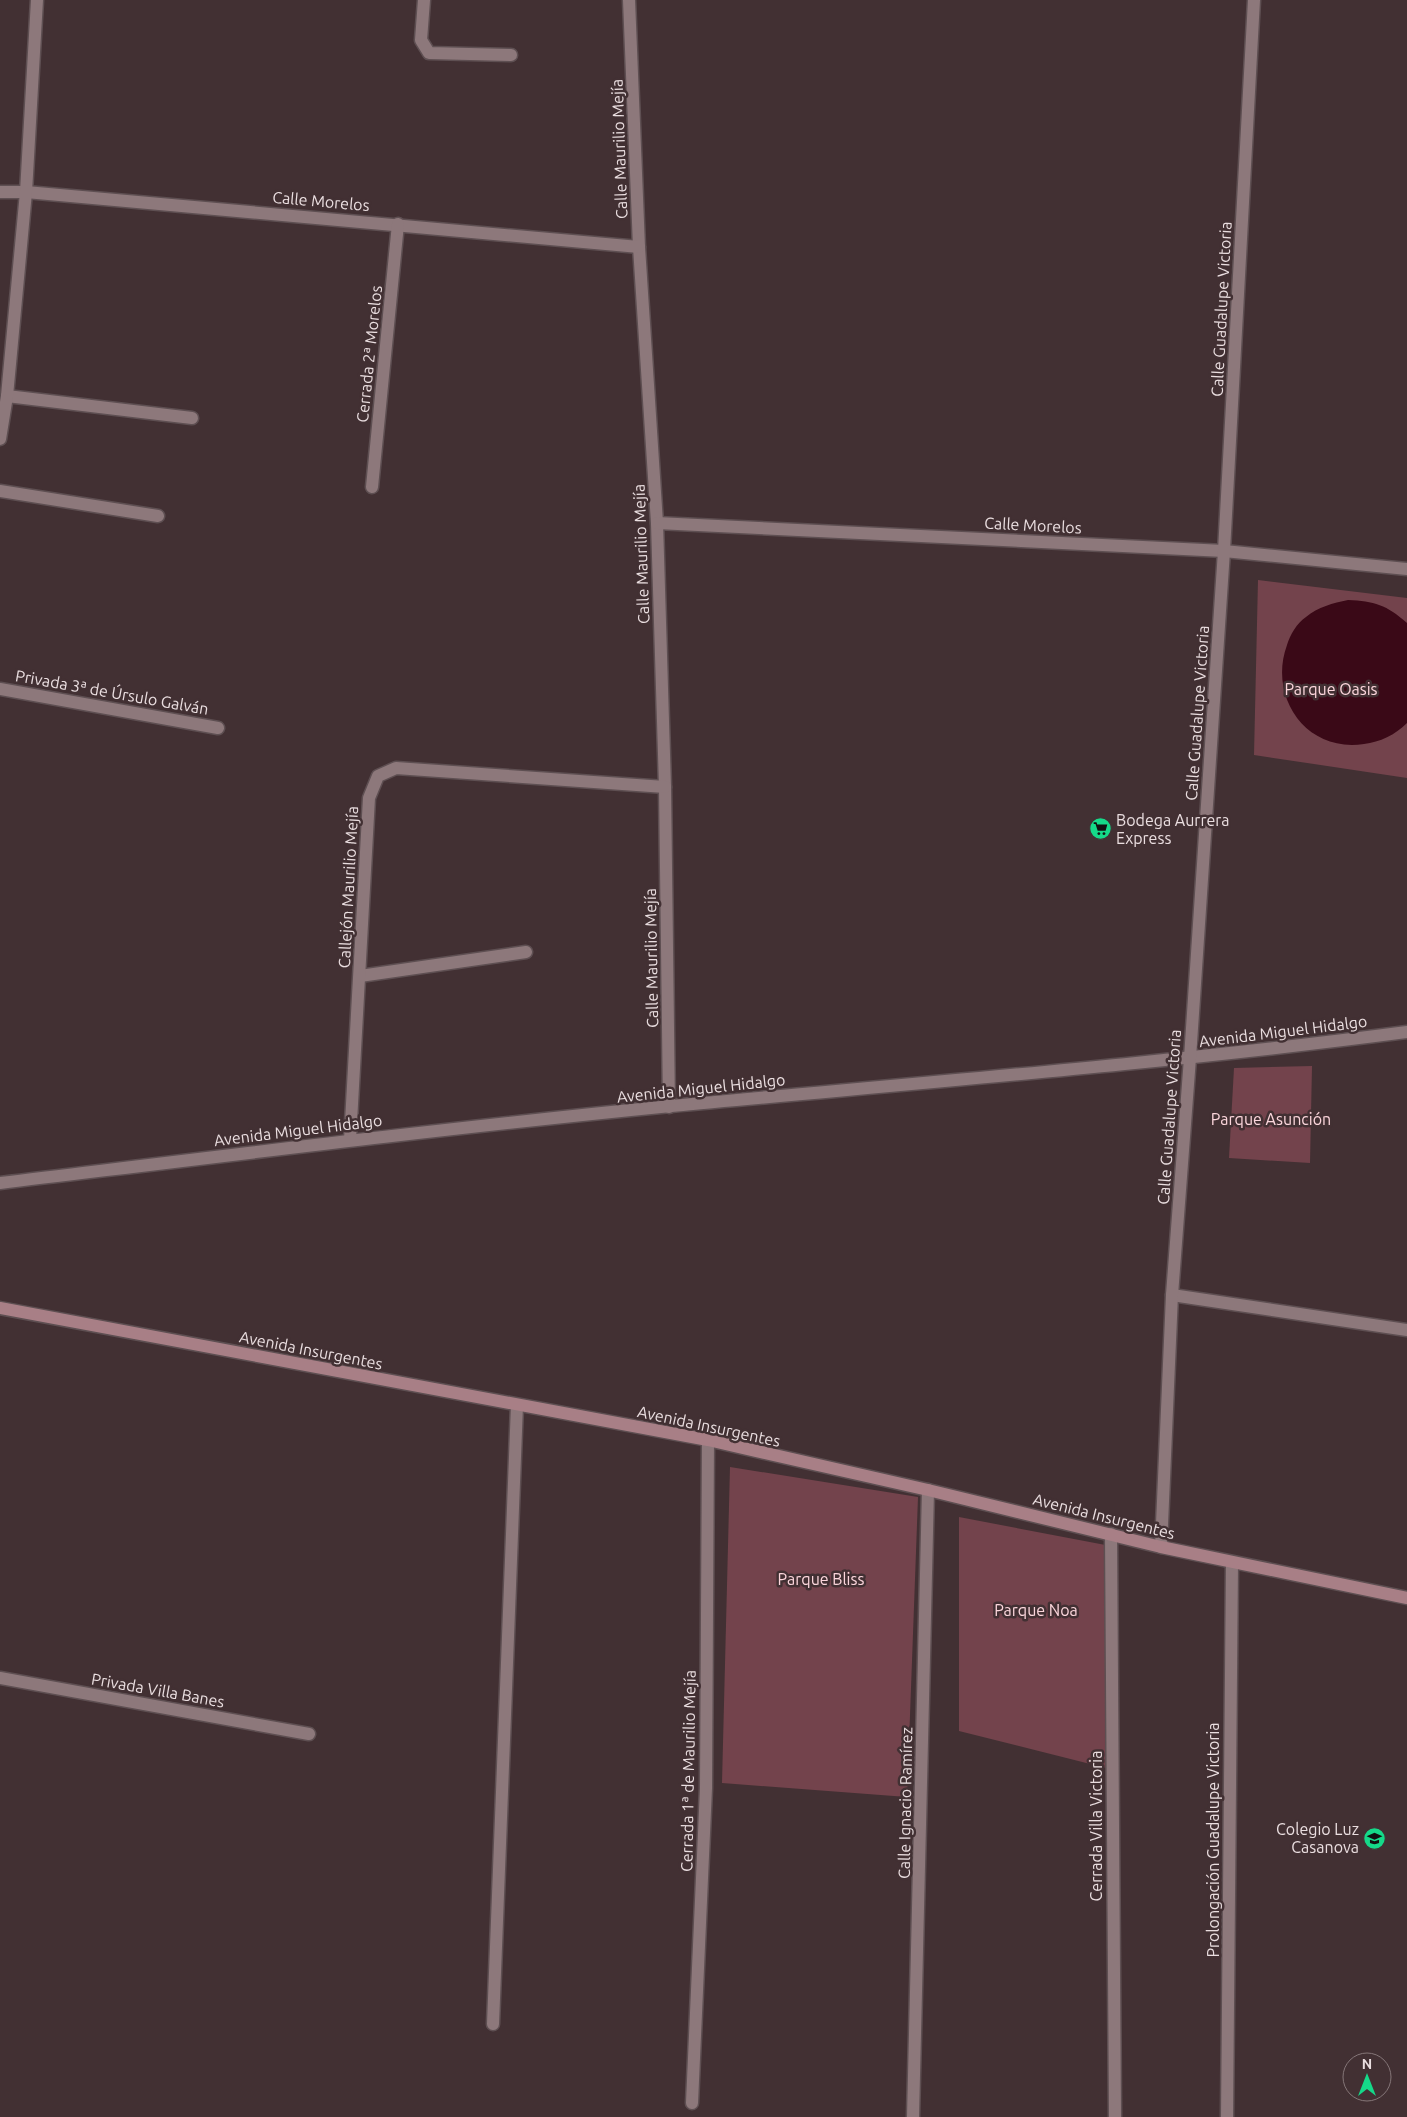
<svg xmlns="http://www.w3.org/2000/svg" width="1407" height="2117" viewBox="0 0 1407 2117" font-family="Ubuntu,sans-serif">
<rect width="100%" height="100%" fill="#423033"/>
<!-- green -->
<g fill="#73434c">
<polygon points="1258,580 1407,598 1407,778 1254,755"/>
<polygon points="1312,1066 1310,1163 1229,1158 1234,1068"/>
<polygon points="730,1467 918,1497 907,1797 722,1783"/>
<polygon points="959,1517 1116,1547 1110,1769 959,1731"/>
</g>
<!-- water -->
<path fill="#3a0917" d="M1348,600C1374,601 1387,605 1407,623V723C1395,735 1380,742 1364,744C1306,753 1268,697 1287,645C1290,635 1297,623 1306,617C1318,607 1333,603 1348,600Z"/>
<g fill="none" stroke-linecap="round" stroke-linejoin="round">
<defs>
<polyline id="lane" points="493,2024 517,1405"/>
<g id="street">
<polyline points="424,0 421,40 429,53 511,55"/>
<polyline points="629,0 639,247 657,523 665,787 669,1107"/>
<polyline points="0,192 26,192 639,247"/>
<polyline points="7,396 192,418"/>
<polyline points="0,439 7,396 26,192 37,0"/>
<polyline points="372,487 398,224"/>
<polyline points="0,491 158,516"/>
<polyline points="657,523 1224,551 1407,569"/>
<polyline points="0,689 218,728"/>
<polyline points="360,976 526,952"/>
<polyline points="350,1140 369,798 378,776 396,768 665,787"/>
<path d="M0,1183C224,1156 447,1128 671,1106C917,1083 1162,1064 1407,1032"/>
<polyline points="1172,1295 1407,1330"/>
<polyline points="1111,1534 1115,2117"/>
<polyline points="1161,1547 1172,1295 1190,1058 1224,551 1254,0"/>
<polyline points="0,1678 309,1734"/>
<polyline points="692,2103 706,1788 708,1440"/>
<polyline points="913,2117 928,1490"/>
<polyline points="1227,2117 1232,1563"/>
</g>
<polyline id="secondary" points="0,1308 708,1440 928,1490 1161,1547 1407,1598"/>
</defs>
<!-- lane casing -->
<use href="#lane" stroke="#5e4f52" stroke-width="15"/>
<!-- street casing -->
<use href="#street" stroke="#5e4f52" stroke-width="15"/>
<!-- secondary casing -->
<use href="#secondary" stroke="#5e4f52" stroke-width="15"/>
<!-- lane -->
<use href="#lane" stroke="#8d787b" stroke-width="12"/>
<!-- street -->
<use href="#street" stroke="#8d787b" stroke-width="12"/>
<!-- secondary -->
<use href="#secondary" stroke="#a87f86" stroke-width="12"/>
</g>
<!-- icons -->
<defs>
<symbol id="supermarket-disc" viewBox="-11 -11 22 22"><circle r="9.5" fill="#15d989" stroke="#423033"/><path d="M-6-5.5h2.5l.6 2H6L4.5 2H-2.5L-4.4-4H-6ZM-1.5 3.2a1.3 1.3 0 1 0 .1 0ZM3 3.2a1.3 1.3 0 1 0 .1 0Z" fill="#111"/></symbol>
<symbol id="school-disc" viewBox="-11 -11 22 22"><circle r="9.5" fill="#15d989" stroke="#423033"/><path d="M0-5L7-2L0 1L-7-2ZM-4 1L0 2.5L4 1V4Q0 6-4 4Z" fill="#111"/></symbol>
</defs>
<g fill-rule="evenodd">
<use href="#supermarket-disc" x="1088" y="816" width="25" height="25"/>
<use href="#school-disc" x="1362" y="1826" width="25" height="25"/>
</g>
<g text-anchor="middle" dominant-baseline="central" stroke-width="5" stroke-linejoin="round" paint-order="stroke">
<!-- street labels -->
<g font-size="16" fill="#eadee0" stroke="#423033">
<text transform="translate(619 149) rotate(-92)">Calle Maurilio Mejía</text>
<text transform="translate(321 201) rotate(5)">Calle Morelos</text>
<text transform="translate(1221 309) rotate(-87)">Calle Guadalupe Victoria</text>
<text transform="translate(369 354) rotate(-84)">Cerrada 2ª Morelos</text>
<text transform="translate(1033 525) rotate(3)">Calle Morelos</text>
<text transform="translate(641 554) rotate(-92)">Calle Maurilio Mejía</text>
<text transform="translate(112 692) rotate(10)">Privada 3ª de Úrsulo Galván</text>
<text transform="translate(1197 713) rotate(-86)">Calle Guadalupe Victoria</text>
<text transform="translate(348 887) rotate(-87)">Callejón Maurilio Mejía</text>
<text transform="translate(651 958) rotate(-91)">Calle Maurilio Mejía</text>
<text transform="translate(1283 1031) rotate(-7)">Avenida Miguel Hidalgo</text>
<text transform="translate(701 1088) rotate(-6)">Avenida Miguel Hidalgo</text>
<text transform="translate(1169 1117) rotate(-86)">Calle Guadalupe Victoria</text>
<text transform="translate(298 1130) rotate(-7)">Avenida Miguel Hidalgo</text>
<text transform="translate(311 1350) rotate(11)">Avenida Insurgentes</text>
<text transform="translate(709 1426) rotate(12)">Avenida Insurgentes</text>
<text transform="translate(1104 1516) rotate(14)">Avenida Insurgentes</text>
<text transform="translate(158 1690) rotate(10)">Privada Villa Banes</text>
<text transform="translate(688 1771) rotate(-89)">Cerrada 1ª de Maurilio Mejía</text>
<text transform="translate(905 1803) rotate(-89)">Calle Ignacio Ramírez</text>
<text transform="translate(1096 1826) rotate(-90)">Cerrada Villa Victoria</text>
<text transform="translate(1213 1840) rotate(-90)">Prolongación Guadalupe Victoria</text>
</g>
<!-- park labels -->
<g font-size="16" fill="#fcd6dc" stroke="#423033">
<text x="1331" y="689">Parque Oasis</text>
<text x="1271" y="1119">Parque Asunción</text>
<text x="821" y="1579">Parque Bliss</text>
<text x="1036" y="1610">Parque Noa</text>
</g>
<!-- poi labels -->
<g font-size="16" fill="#eadee0" stroke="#423033" text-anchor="start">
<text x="1116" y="820">Bodega Aurrera<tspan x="1116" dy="18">Express</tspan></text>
<text x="1359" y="1829" text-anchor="end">Colegio Luz<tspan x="1359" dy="18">Casanova</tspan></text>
</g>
</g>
<!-- north arrow -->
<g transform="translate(1367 2077)"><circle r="24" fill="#423033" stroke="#857678"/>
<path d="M0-4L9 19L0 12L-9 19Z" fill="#15d989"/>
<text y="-8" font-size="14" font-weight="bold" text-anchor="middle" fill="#eadee0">N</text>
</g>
</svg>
